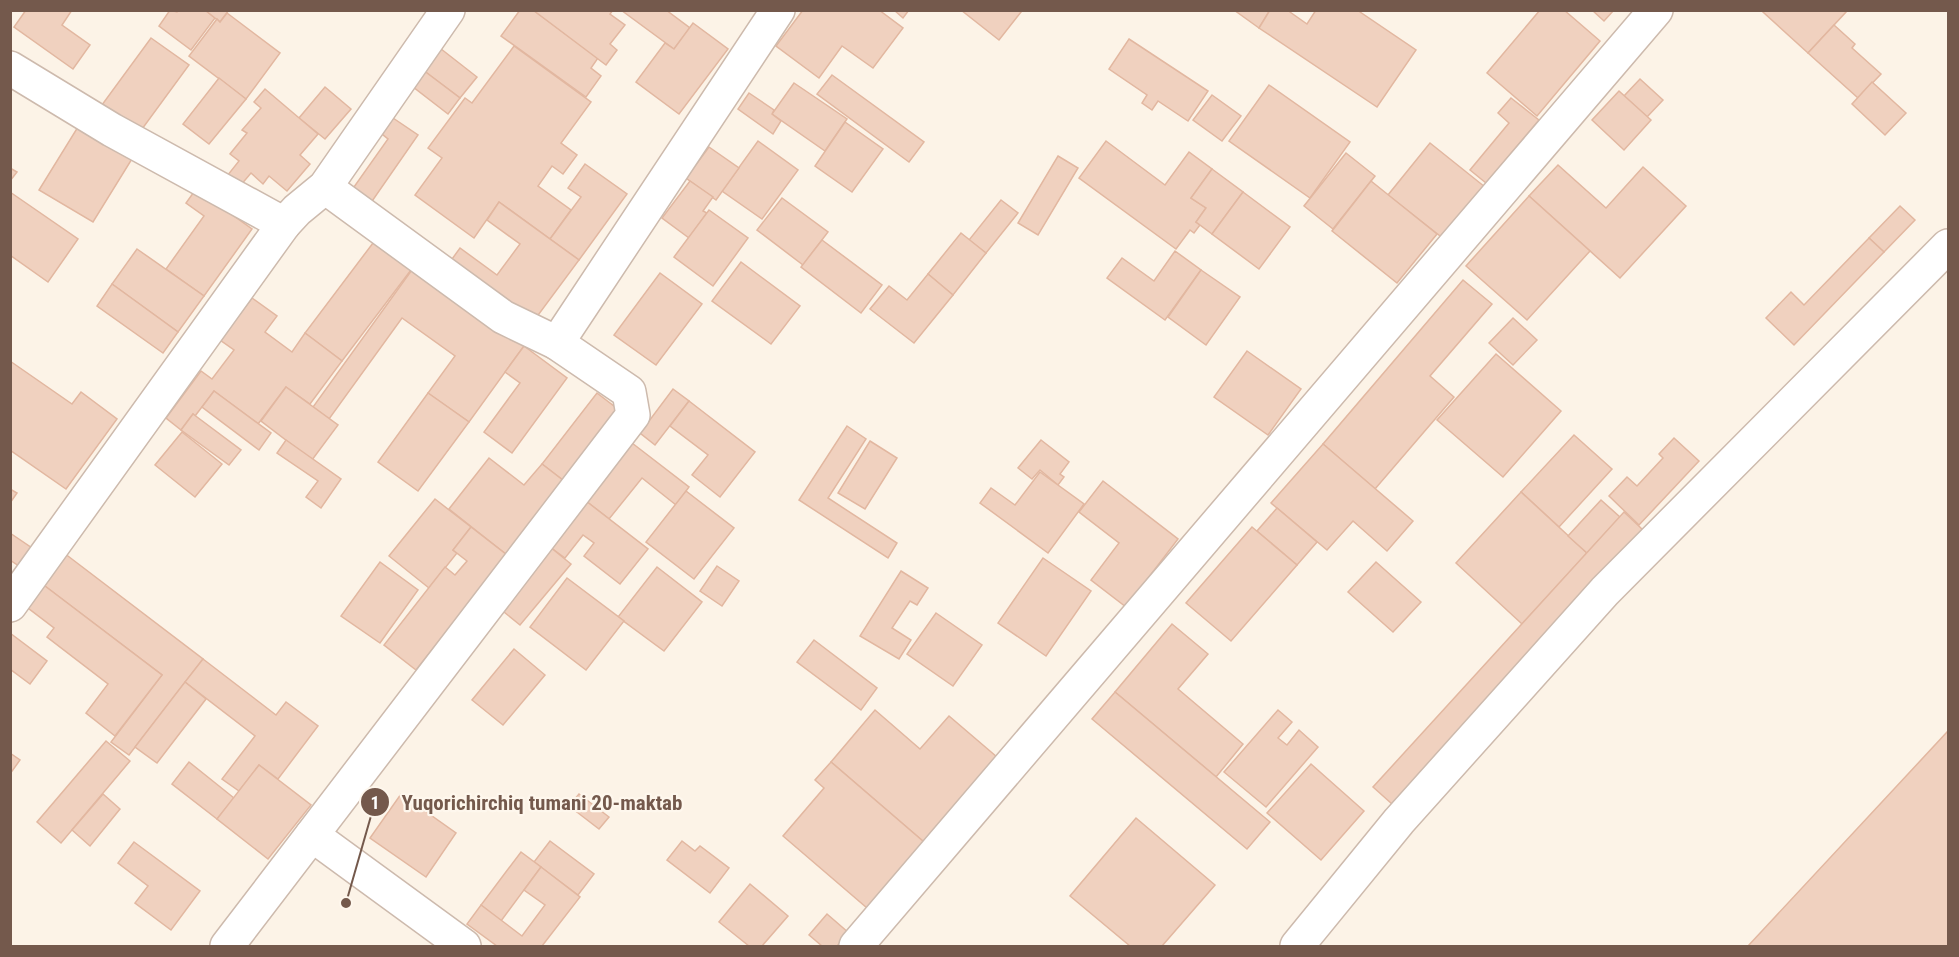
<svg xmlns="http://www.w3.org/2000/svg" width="1959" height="957" viewBox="0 0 1959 957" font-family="'Roboto Condensed',sans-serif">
<rect width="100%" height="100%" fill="#fcf3e7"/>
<!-- building -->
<g fill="#f0d1bf" stroke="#e2b7a0" stroke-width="1.5">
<polygon points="26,10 72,10 62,25 90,45 73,69 14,27"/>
<polygon points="170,10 177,12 179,10 205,10 215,18 191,50 159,26"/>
<polygon points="205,10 229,10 220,22"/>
<polygon points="520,10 533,10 598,58 591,68 601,76 586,97 501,36"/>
<polygon points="533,10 613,10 610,14 625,25 610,44 617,50 606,65"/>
<polygon points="621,10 666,10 690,28 674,49"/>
<polygon points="803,10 879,10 903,28 873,68 842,46 819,78 776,46"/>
<polygon points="894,10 909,10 903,18"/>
<polygon points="961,10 1019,10 1021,12 999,40"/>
<polygon points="1234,10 1270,10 1259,28"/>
<polygon points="1270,10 1287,10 1307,24 1316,10 1357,10 1416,50 1377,107 1259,28"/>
<polygon points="1540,10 1564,10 1600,41 1537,116 1487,73"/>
<polygon points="1592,10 1614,10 1604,21"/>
<polygon points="1764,10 1845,10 1846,12 1808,53 1763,12"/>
<polygon points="227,13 280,53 246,99 189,56 217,19 220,22"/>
<polygon points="693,23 728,49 679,114 636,82 665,43 674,49"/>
<polygon points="1834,25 1855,44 1852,48 1881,74 1858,98 1808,53"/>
<polygon points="151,38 189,65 134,140 96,113"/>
<polygon points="1129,39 1208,91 1188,121 1158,101 1152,110 1142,103 1147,95 1109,69"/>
<polygon points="436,45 477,77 460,98 419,67"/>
<polygon points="514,46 591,102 561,143 577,155 563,174 552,166 538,186 571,210 550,239 499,202 474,238 415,195 442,158 428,148 465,98 472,103"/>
<polygon points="419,67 460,98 448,114 408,83"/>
<polygon points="832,75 924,142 909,162 817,94"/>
<polygon points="219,78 246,99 209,144 183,124"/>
<polygon points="1640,79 1663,100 1647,117 1624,96"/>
<polygon points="1872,82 1906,113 1885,135 1852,104"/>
<polygon points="794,83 847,119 825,151 772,114"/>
<polygon points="1269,85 1350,142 1310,198 1229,141"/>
<polygon points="325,87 351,109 325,139 299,118"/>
<polygon points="265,89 318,134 300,155 310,164 287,191 269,176 263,184 251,173 240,186 227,176 239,161 230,154 247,133 242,130 261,108 254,102"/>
<polygon points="1619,91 1651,120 1624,150 1592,120"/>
<polygon points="749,93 774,110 772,114 781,121 773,134 738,109"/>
<polygon points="1212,95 1241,116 1222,141 1193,120"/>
<polygon points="1511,98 1539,120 1486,183 1470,170 1509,123 1498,113"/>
<polygon points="393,118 418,135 368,207 349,194 388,139 382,134"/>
<polygon points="81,122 135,154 93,222 39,190"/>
<polygon points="845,122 883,149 852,192 815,166"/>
<polygon points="758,141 798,170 762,219 722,191"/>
<polygon points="1106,141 1165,185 1189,152 1212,169 1191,198 1206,208 1196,222 1200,225 1194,233 1190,230 1176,249 1079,178"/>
<polygon points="1430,143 1490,191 1449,243 1388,195"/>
<polygon points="709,147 739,168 716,200 686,178"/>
<polygon points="1346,153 1375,176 1333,229 1304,206"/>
<polygon points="1058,156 1078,168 1038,235 1018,223"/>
<polygon points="585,164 627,194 579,260 550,239 581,197 568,188"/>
<polygon points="1558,165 1606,208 1643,167 1686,206 1620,278 1529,196"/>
<polygon points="10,168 17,172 10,181"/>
<polygon points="1212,169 1243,192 1212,234 1196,222 1206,208 1191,198"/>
<polygon points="690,181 713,197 703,211 707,213 689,238 662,218"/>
<polygon points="1371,181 1437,234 1397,283 1332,231"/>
<polygon points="196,189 252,229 204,296 166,269 204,216 186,203"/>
<polygon points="10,192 78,239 48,282 10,255"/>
<polygon points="1243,192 1290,227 1259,269 1212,234"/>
<polygon points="1529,196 1590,251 1527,320 1466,266"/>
<polygon points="782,198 828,232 803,265 757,230"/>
<polygon points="1001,200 1018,213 986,253 969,240"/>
<polygon points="499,202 579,260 530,326 447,266 460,248 497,275 520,244 487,220"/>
<polygon points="1900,206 1915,220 1884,252 1869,238"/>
<polygon points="709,210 748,238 713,286 674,257"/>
<polygon points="961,233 986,253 953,295 928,274"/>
<polygon points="1869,238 1884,252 1794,345 1766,318 1791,292 1804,305"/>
<polygon points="822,240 882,285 861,313 801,267"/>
<polygon points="373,243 411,270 342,361 305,333"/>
<polygon points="137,249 204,296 178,332 112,284"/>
<polygon points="1175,251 1201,270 1165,320 1107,278 1122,258 1154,281"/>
<polygon points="741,262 800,306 771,344 712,301"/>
<polygon points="414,267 524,346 469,422 428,393 455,356 402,318 329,419 313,407"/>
<polygon points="1201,270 1240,297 1206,345 1168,317"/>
<polygon points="660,273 702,304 656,365 614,335"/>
<polygon points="928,274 953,295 914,343 870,309 889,286 907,300"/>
<polygon points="1463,280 1492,304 1430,376 1454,397 1375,489 1323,444"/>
<polygon points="112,284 178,332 163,353 97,306"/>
<polygon points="252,298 277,316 265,332 292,352 305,333 342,361 310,404 286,387 258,424 214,391 195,416 193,414 181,430 166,418 201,371 212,379 234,350 220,340"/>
<polygon points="1513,318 1537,340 1513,365 1489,343"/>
<polygon points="524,346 567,378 512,453 484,432 520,383 505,372"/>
<polygon points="1247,351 1301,389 1268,435 1214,397"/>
<polygon points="1496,354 1561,411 1503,477 1437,420"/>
<polygon points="10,361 72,404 81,392 117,419 66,489 10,450"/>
<polygon points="286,387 338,425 312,460 261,421"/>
<polygon points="673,389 689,401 655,445 640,433"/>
<polygon points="214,391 271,433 259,450 202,407"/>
<polygon points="428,393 469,422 418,491 378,462"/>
<polygon points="597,393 619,410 564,481 542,464"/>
<polygon points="689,401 755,452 720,497 692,475 708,455 670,426"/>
<polygon points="193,414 241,450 229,465 181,430"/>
<polygon points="847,426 866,439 828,498 897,543 888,558 799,500"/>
<polygon points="182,432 222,464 195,497 155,465"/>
<polygon points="1574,435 1612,469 1559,527 1521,492"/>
<polygon points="1674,438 1699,461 1639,525 1609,496 1627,477 1637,486 1663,458 1659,454"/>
<polygon points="286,440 341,479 321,508 306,497 318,481 277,453"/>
<polygon points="1041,440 1069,462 1060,474 1064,477 1058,485 1040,470 1032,479 1018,468"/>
<polygon points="870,441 897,458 865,509 838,493"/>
<polygon points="632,443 689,487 676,505 642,478 609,519 586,501"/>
<polygon points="1323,444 1413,521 1387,551 1353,521 1327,550 1271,503"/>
<polygon points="489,458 524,485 542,464 564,481 507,555 449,509"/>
<polygon points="1040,472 1084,504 1048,553 980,503 991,488 1015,505"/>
<polygon points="1103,481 1178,539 1126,607 1091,580 1119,543 1079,512"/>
<polygon points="10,489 17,493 10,503"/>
<polygon points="686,491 734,528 694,579 646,542"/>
<polygon points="1521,492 1587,553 1522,624 1456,563"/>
<polygon points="435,499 471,527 453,550 457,553 429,588 389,556"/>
<polygon points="1601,500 1620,517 1587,553 1568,536"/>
<polygon points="586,501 648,549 620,584 584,556 594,543 583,535 565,558 550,547"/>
<polygon points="1277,508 1317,542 1297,565 1257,531"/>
<polygon points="1624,512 1643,530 1392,804 1373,787"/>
<polygon points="471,527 507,555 416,670 384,645 445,567 455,575 467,561 453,550"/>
<polygon points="1252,527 1297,565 1231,641 1186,603"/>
<polygon points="10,533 32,548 19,566 10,560"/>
<polygon points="550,547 571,564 520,625 499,608"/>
<polygon points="64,553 203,659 129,755 111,742 162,675 41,583"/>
<polygon points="1043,558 1091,591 1046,656 998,623"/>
<polygon points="380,562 418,590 380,643 341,616"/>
<polygon points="1376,562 1421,602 1393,632 1348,592"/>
<polygon points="717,566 739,581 722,606 700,591"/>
<polygon points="657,567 702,602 664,651 618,617"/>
<polygon points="901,571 928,588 917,605 910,601 892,628 911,640 899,659 860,636"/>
<polygon points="567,578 624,621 586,670 530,627"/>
<polygon points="41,583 162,675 115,736 86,713 108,684 47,637 54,628 24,605"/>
<polygon points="936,613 982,645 953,686 907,654"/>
<polygon points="1172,624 1208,654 1178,689 1243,744 1216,777 1115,692"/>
<polygon points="10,633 47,661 30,684 10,669"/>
<polygon points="814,640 877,688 861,710 797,662"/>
<polygon points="514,649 545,675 503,725 472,700"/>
<polygon points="203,659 276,715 286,702 318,726 278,779 259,765 239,791 222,779 255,736 185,682"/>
<polygon points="185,682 206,699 157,763 135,747"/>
<polygon points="1115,692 1270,822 1247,849 1092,719"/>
<polygon points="875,710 920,749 949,716 997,757 924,842 831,762"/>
<polygon points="1278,710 1292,722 1278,738 1287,745 1299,730 1318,747 1266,807 1224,772"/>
<polygon points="1948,731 1948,946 1748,946"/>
<polygon points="106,741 130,761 61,843 37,822"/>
<polygon points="10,753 20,760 10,774"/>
<polygon points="189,762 234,798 217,819 172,784"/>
<polygon points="831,762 924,842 867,908 783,836 824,788 815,780"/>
<polygon points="1311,764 1364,811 1321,860 1267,813"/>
<polygon points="259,765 311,805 268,859 217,819"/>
<polygon points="103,794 120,809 90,846 72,830"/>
<polygon points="401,794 456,833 426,877 370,838"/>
<polygon points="579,794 609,817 599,829 569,806"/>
<polygon points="1136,818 1215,885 1162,946 1130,946 1070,896"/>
<polygon points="550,841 594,874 578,895 534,862"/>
<polygon points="682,841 695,851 700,846 729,868 710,893 667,860"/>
<polygon points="134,842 200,891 171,930 135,903 148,886 118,863"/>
<polygon points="521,852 541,867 501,921 481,905"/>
<polygon points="541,867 580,897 542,946 497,946 467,924 481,905 522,936 545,905 524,890"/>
<polygon points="750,884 788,916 762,946 749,946 719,922"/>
<polygon points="827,914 849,933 837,946 822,946 809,935"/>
</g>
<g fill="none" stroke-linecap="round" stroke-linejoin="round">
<defs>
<g id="street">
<polyline points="10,68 112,130 284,224"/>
<polyline points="325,187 503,317 557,343"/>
<polyline points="10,605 284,224 297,210 325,187 448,10"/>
<polyline points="312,835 464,946"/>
<polyline points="227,946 633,415 629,392 557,343 778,10"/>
<polyline points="856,946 1656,10"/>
<polyline points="1297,946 1399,821 1605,591 1948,246"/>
</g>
</defs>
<!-- street casing -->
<use href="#street" stroke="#cdbaad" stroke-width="36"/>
<!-- street -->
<use href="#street" stroke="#fff" stroke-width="33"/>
</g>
<!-- callouts -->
<path fill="none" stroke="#74594c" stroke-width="2" d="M346 903L375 802"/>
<g fill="#74594c" stroke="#fef7ed" stroke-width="2">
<circle cx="346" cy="903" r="6"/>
<circle cx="375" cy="802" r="15"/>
</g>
<g font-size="18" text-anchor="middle" font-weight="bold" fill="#fff">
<text x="375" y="809">1</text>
</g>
<g font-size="21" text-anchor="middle" font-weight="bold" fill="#74594c" stroke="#fef7ed" stroke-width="4.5" stroke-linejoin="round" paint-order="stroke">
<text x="542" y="810">Yuqorichirchiq tumani 20-maktab</text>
</g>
<!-- border -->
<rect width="1959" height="957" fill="none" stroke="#74594c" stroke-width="24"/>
</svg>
